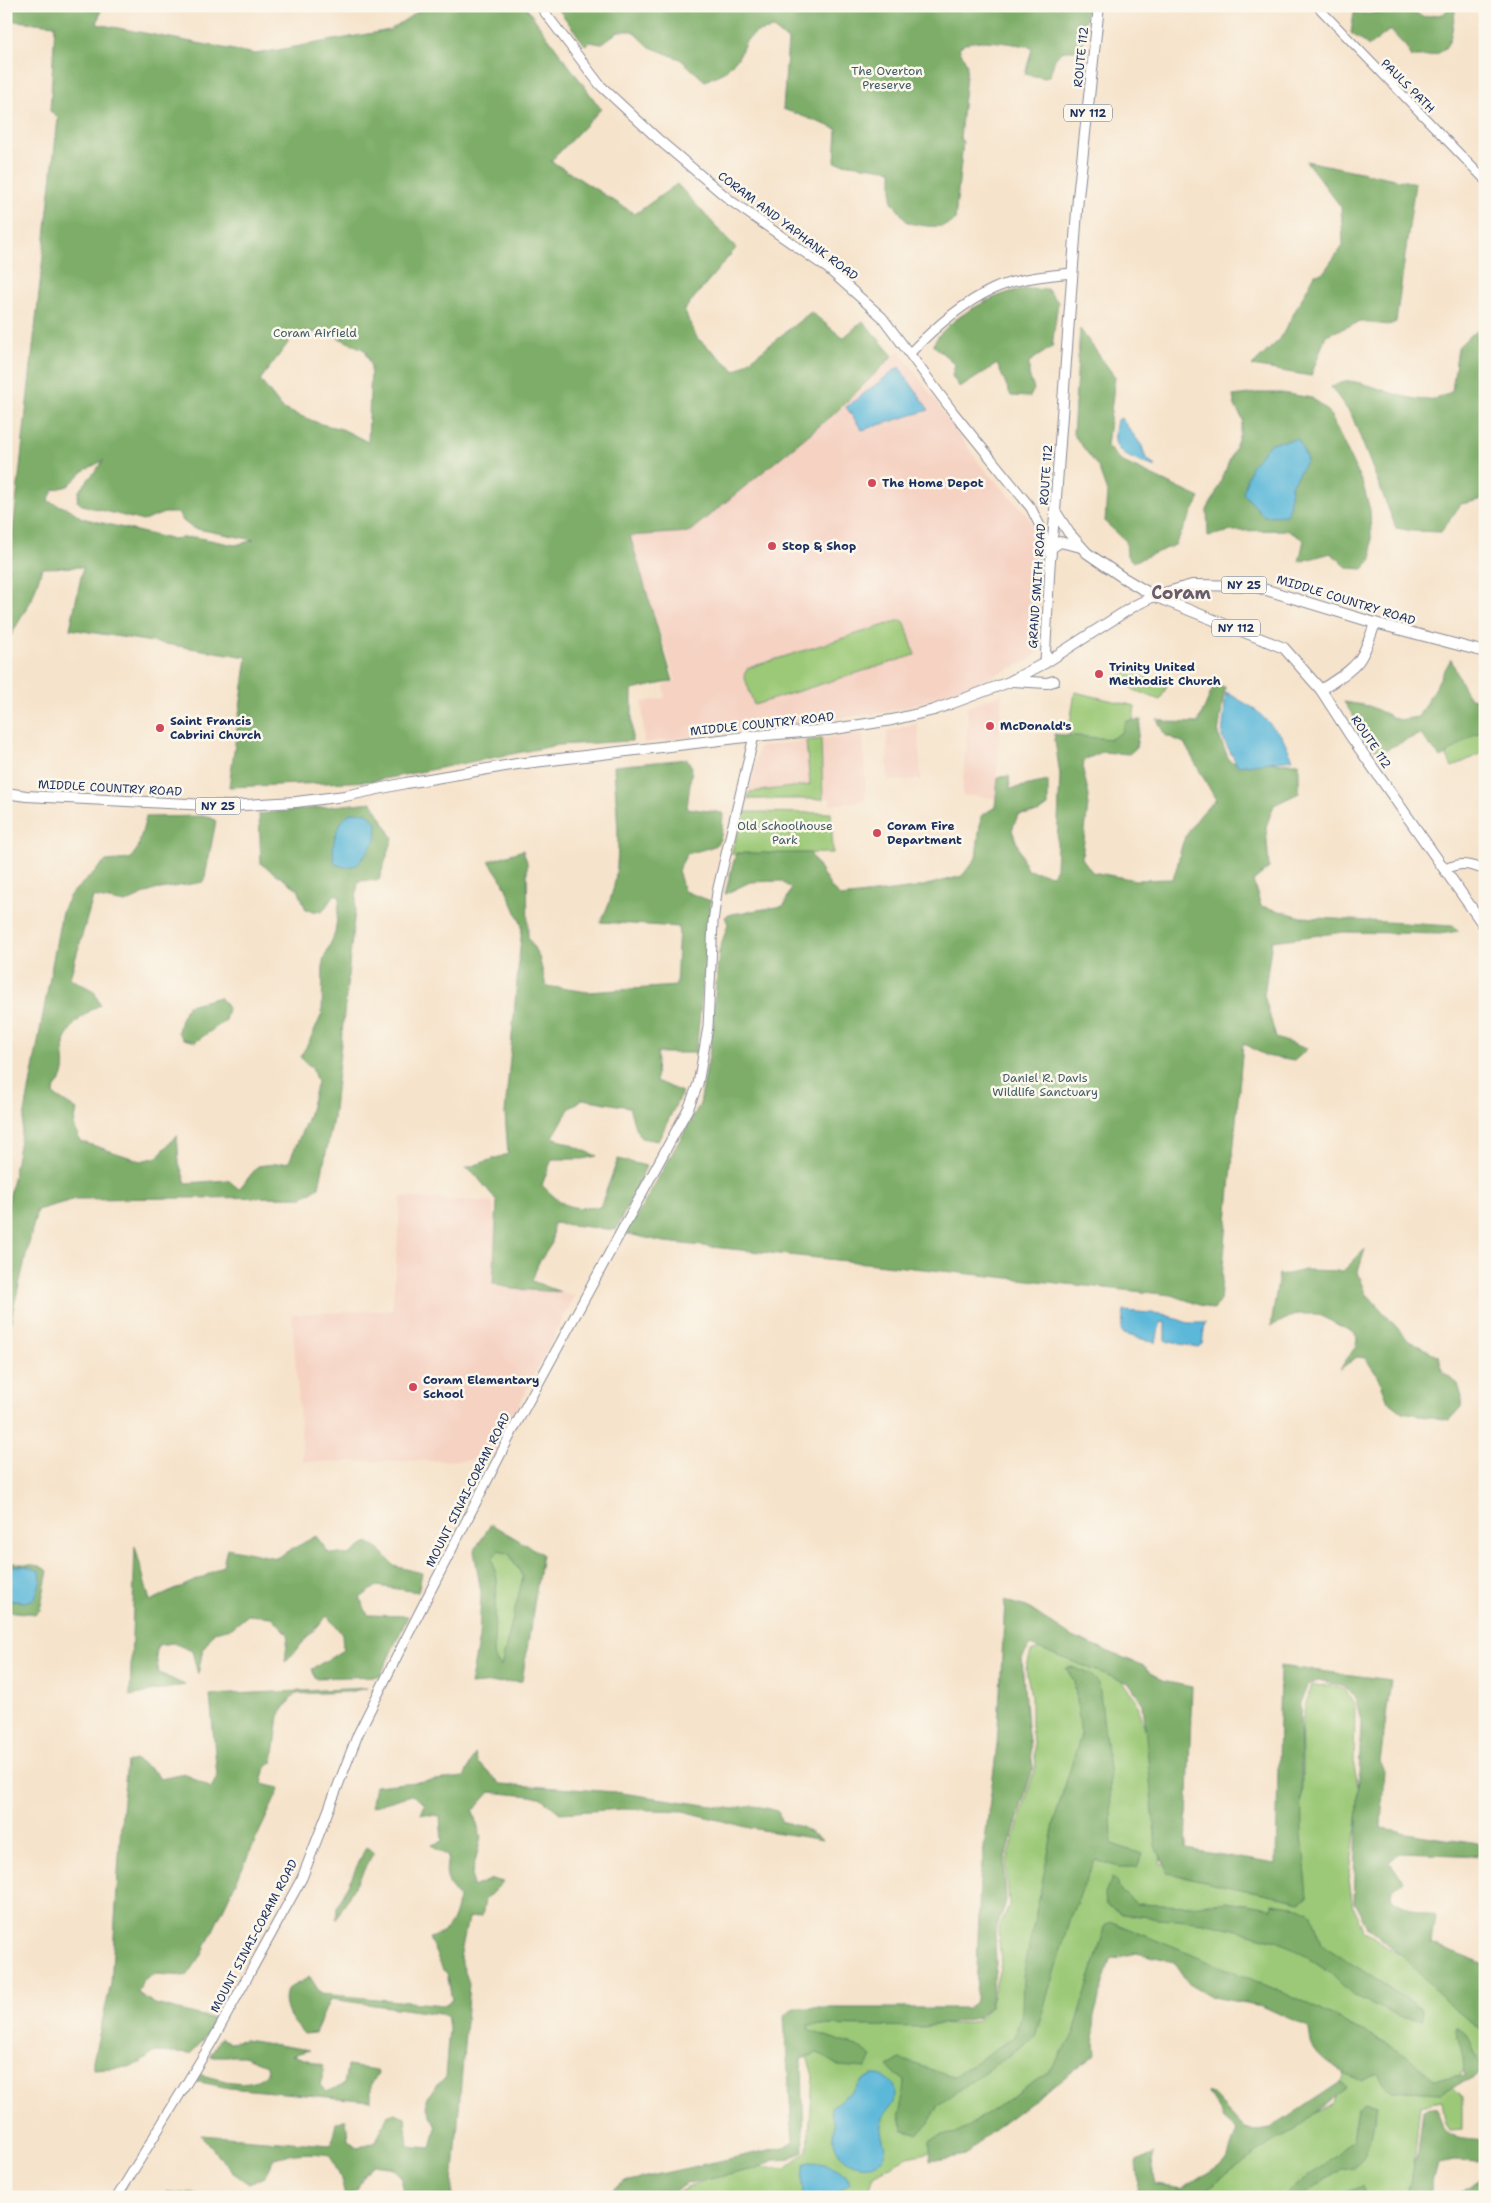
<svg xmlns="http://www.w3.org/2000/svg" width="1491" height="2203" viewBox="0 0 1491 2203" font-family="'Shantell Sans',sans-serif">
<rect width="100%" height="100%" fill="#fbf7ec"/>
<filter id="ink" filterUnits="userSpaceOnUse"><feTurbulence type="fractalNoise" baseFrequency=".02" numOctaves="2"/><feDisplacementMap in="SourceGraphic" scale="10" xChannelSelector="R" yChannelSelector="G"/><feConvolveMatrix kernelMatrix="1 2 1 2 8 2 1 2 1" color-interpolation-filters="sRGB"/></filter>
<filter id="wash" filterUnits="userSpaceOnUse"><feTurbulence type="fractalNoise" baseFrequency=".0096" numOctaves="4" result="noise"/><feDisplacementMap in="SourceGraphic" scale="20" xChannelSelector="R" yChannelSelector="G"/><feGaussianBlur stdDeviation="1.12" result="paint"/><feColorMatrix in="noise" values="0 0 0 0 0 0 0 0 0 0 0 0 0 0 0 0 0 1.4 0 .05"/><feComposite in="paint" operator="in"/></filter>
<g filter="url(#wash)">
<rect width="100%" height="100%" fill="#f6e3cb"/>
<!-- built -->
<g fill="#f5d2c2">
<polygon points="899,350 982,467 1027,514 1034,530 1039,550 1037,652 1035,655 1028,661 951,694 888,712 644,743 642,702 665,698 664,685 676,681 628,534 834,414"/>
<polygon points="1002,693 996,798 962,795 968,715 966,708"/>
<polygon points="918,723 921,779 888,781 887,731"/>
<polygon points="863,733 866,799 863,801 830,805 830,798 747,799 759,747"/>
<polygon points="401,1197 493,1202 497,1281 575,1295 491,1460 303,1462 292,1314 392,1310"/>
</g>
<!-- green -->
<g fill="#9cc977" stroke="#5c7c6a">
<polygon points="901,620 905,623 915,655 754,705 744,675 748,668"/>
<polygon points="1124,672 1147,678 1167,686 1160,700 1134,690 1120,680"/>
<polygon points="1075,692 1135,706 1130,744 1071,738 1069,730"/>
<polygon points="1485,729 1485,752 1452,767 1443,748"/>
<polygon points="821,739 823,799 748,799 750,792 810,785 806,741"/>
<polygon points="744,812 831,813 833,853 731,854"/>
<polygon points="500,1550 510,1555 523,1577 501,1668 493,1656 497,1580 492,1558"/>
<path d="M1047,1646L1110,1667L1136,1699L1150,1745L1162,1842L1160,1864L1187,1873L1235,1881L1299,1858C1300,1831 1302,1804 1302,1777C1303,1740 1297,1723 1312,1686L1331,1685L1346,1691L1355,1707L1354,1765L1360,1796L1349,1880L1353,1909L1364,1930L1385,1946L1411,1961L1485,2020V2056L1471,2060L1451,2085L1462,2096V2130L1450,2131L1445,2121L1442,2101L1420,2105C1416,2136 1415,2166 1410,2197H1183L1255,2146L1332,2104L1347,2068L1323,2025L1109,1932L1082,2035L1051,2075L951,2148L907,2157L874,2175L867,2197H667L732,2168L761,2166L786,2169L808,2150L813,2076L801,2037L802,2020H897L953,2024L977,2021L990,2006L1001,1964L998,1931L1009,1905L1006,1865L1036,1764L1031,1726V1696L1026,1669L1031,1652Z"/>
</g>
<!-- forest -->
<g fill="#7dad68" stroke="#4c6e63" fill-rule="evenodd">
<path d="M6,6H102L97,24L255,54L390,30L426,6H525L601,109L551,161L635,214L677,184L736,248L684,310L697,338L736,371L811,312L843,338L863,321L893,356L834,414L689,532L630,536L673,681L632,690V741L558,745L373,781L229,787L247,657L70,629L83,567L42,568L32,599L10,637L6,649V596L58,118L50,111L55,25L6,20ZM305,332L328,333L365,350L371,367L368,442L342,429L321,424L283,409L260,380L292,338ZM104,460L79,491L77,501L82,505L143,521L164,513H178L183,521L192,528L254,540L235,545L195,537L170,539L82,518L71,510L48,501L53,490L68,486L85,470Z"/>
<path d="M556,6H1087L1082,46L1080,49L1061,52L1055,59L1050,75L1045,78L1025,74L1032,49L1028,46C1009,44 972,35 959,48L967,65L960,138L963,142L955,220C943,231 922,225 908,223L892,202V170L835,162L837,129L783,109L788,40L773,29L757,32L746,41L738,58L724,72L705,81L680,59L650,47L633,31H619L601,44L590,42L585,45Z"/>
<path d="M1391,6H1413V10L1422,17L1443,14L1451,6H1456C1450,41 1453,58 1412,57L1406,47L1390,30L1369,46L1351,33L1354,13L1368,14L1390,10Z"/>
<polygon points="1306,161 1415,183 1396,322 1389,325 1360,322 1326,335 1311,376 1252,366 1280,339 1315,274 1323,273 1343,245 1341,207"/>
<path d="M1047,289L1058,302L1052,347L1029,362V375L1034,389L1030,397L1011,396L997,364L960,388L952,376L955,364L933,345C944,320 994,294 1019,290C1028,288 1038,290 1047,289Z"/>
<path d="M1485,327V499L1461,504L1441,532L1412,531L1396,528L1352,416L1331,387C1336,385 1344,380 1349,381C1381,384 1422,414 1452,391L1458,347L1470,335Z"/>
<polygon points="1080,329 1115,377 1107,446 1121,461 1200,498 1175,545 1133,562 1127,556 1126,541 1105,522 1107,492 1098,467 1073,434"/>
<path d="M1257,393H1282L1312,398L1329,412L1363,485L1370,510L1372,559L1363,569L1348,568L1331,553L1299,562L1304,540L1287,530L1232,531L1208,536L1207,510L1215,495L1238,440L1243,420L1235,406L1233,396ZM1307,460L1291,485L1289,508L1251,466Z"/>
<polygon points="1451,659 1462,685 1470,698 1485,701 1485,731 1475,734 1441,758 1420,734 1378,753 1344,702 1369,706 1399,720 1418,717"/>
<path d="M1214,685L1225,687L1218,734L1230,762L1299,763V793L1274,805L1266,827L1269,868L1253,881L1261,906L1302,917L1453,926L1459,931L1440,934L1344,932L1272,941L1264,995L1276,1038L1307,1049L1294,1061L1266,1056L1243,1043L1220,1300L1214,1310L1172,1295L664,1242L624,1233L638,1214L700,1104L710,1050L719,951L728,924L725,917L731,914L784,906L791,889L781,881L750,882L725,894L736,853H810L832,889L841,897L915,888L962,876L976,858L981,816L995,807L998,777L1009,776L1010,789L1048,781V806L1038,813L1018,815L1012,830L1027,870L1052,875L1056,868L1060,775L1054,734L1111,739L1122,732L1126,721L1141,720L1136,748L1129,754L1102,752L1084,760L1083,770L1089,796L1082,858L1092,872L1136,880L1172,879C1179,865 1178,859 1182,845C1186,832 1205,807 1216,800L1184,743L1165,735L1157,719L1168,722L1198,723Z"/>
<path d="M687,759L692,767L687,808L723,813C721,850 721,844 687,854L678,870L684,891L711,901L696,1053H657L656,1081L682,1092L658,1141L641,1138L635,1127L629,1107L583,1099L569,1109L553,1137L597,1156L582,1159H552L542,1185C565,1208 568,1209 600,1207L618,1159L646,1166L616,1230L553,1223L552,1243L538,1264L532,1281L561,1292L513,1289L493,1283L497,1201L473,1172L466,1168L508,1154L505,1113L522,926L503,882L489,861L523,850L527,862L528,937L539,957L546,986L588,992L676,986L679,927L600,922C627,878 616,816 614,766Z"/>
<path d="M372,802L393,838L379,880L358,881L333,1119L319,1187L303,1197L76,1199L37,1210L10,1323L6,1327V1216L62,911L70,895L106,861L130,859L138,848L146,817L207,816L216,821L204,882L154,890L125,903L93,897L70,978L94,991L100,1005C86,1012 67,1027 64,1044C62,1053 67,1066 63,1075C60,1085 54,1083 54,1095L77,1110L74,1125L80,1141L141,1161L157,1157L177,1135L179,1163L186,1183L228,1180L239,1189L258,1166L289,1162L308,1117L317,1082L312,1068L300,1057L309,1042L322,1014L323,961L335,933L340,897L335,894L322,912L306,910L298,889L261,864L259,814Z"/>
<polygon points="220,997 228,1008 225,1021 195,1042 183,1039 178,1032 181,1019 188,1005"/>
<polygon points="1365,1249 1358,1272 1366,1293 1409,1341 1439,1356 1443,1372 1458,1384 1462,1397 1461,1407 1449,1420 1402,1412 1388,1401 1379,1378 1365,1358 1357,1357 1340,1369 1356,1346 1357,1337 1354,1333 1317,1314 1297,1314 1271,1326 1279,1274 1283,1275 1305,1270 1343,1271"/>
<path d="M491,1524L542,1554L522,1681L470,1685L479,1638L481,1592L474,1551ZM500,1550L510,1555L523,1577L501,1667L493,1656L497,1580L492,1558Z"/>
<polygon points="316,1536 329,1553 349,1555 368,1542 382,1552 394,1566 422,1573 418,1592 377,1586 360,1598 368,1615 408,1616 380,1676 315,1678 312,1669 343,1650 342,1634 327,1616 285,1662 288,1634 272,1617 248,1615 232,1628 214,1632 203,1649 198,1674 192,1651 173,1643 158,1645 156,1656 159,1673 185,1685 130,1696 135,1546 150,1601 205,1576 223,1565 227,1548 276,1558"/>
<polygon points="6,1562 40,1566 48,1571 40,1610 36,1614 6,1611 6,1600 25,1602 25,1566 6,1566"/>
<path d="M1005,1601L1027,1607L1072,1637L1144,1666L1162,1681L1192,1687L1186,1849L1276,1864L1280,1666L1391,1680L1380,1762L1384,1769L1381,1829L1485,1845V1856L1399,1853L1390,1862L1403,1881L1392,1889L1391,1898L1413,1910L1435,1916L1431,1944L1485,1965V2032L1456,2011L1402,1956L1367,1927L1354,1902L1361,1723C1355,1689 1351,1688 1319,1680L1307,1687L1300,1703L1302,1834L1308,1896L1300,1902L1168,1873L1156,1846L1143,1704L1130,1684L1030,1645L1022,1659L1027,1727L1033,1767L1004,1864L1006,1902L995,1933L996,1964L990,2006L977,2018L923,2027L808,2025L810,2031L857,2046L872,2057L866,2068L838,2066L818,2053L802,2059L804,2151L791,2159L774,2160L755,2169L686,2184L664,2197H611L614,2188L624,2182L787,2146L793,2142L784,2017L794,2008H968L976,2000L980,1880L997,1745Z"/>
<polygon points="1072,1667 1090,1674 1099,1683 1110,1778 1112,1844 1142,1854 1137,1867 1119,1867 1095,1860 1071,1915 1035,2037 938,2105 929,2123 917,2134 904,2131 899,2114 904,2092 905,2080 887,2067 900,2059 953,2077 1015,2036 1022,2010 1023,1977 1056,1814 1081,1735 1074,1681 1066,1668"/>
<polygon points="367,1688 349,1692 294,1694 279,1716 273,1762 266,1767 262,1784 280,1788 201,1956 187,1976 155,1974 143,1980 138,1993 155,2004 215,2019 202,2042 190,2054 155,2052 140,2063 128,2067 93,2069 93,2060 111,1984 122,1809 127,1762 136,1760 156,1773 160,1779 185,1774 211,1788 217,1777 210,1695"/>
<path d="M475,1754L478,1763L501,1784L615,1792L734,1809C748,1803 763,1807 778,1811L781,1821L801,1827L823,1840L750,1828L683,1811L622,1809L560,1813L540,1797L490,1792L473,1811L481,1838L472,1874V1887L492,1879L503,1882L485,1900L482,1916L468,1918L460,1958L469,1983L452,2197H402V2179L394,2168L374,2165L364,2174L356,2192L345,2197L341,2179L330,2155C310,2152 293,2153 274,2158L264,2177L249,2184L232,2172L201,2135L331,2145L336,2123L346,2119L348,2140L358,2148L376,2141L387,2116L395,2113L405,2117L408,2146L431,2148L436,2127L427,2106V2097L445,2077L449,2028L447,2015L330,1999L315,2033L304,2034C291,2020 281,2008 287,1989L310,1977L321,1994L444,2005L452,2000L447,1973L443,1970L429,1938C452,1932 454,1918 459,1898C447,1883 444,1877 448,1857L432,1845L442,1841L440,1816L421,1814L425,1804L412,1795L371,1807L375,1786L464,1777Z"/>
<polygon points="366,1847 374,1852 336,1919 337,1908"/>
<polygon points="1112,1878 1118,1882 1117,1887 1137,1904 1194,1906 1226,1901 1272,1908 1272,1903 1300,1907 1312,1914 1321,1944 1422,2009 1421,2020 1403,2018 1353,1995 1330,1973 1293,1948 1269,1938 1213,1924 1122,1914 1106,1905 1105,1894"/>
<path d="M1112,1922L1297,1998L1399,2050L1434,2079L1464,2075L1463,2057L1455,2027L1467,2034L1479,2061L1485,2054V2071L1441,2093L1391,2090L1385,2085L1378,2073L1362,2081C1344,2073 1319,2063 1311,2043C1310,2038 1310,2032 1308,2027L1262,2006L1212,1997L1188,1983L1173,1961L1136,1953L1110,1959L1093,2020L1096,2054L986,2136L966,2155L930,2161V2140L943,2135L958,2133L1049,2072L1073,2036L1106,1924Z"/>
<path d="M220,2038L229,2042L245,2040L310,2050L292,2055L323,2065L324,2071L320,2085L326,2092L344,2085L347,2066L377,2070L378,2074L371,2084V2101L229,2088L195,2081L198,2074C218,2079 251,2091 267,2073L266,2065L243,2056H210Z"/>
<polygon points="1342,2081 1347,2087 1293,2131 1277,2139 1194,2197 1136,2197 1138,2182 1136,2163 1153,2154 1151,2162 1156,2185 1183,2189 1227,2160 1237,2130 1223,2118 1207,2092 1212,2094 1244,2128 1256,2131 1270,2129"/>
<polygon points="1365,2102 1377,2106 1370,2142 1364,2158 1354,2167 1342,2169 1302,2197 1282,2197 1311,2173 1326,2164 1353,2139 1358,2107"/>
<path d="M1429,2107L1437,2108C1444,2141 1454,2138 1485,2141V2161L1453,2160L1438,2163L1429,2197H1406L1418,2152L1423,2110Z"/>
<polygon points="1485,2176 1485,2185 1474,2197 1453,2197"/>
<polygon points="1362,2186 1366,2197 1336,2197"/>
<polygon points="166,2192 226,2197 164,2197"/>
</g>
<!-- water -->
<g fill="#5bb8d9" stroke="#3b749c">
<polygon points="899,367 929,410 862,430 846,407"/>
<path d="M1121,418L1142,446L1145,456L1156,467C1142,462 1117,457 1115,440C1114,434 1116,426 1117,420Z"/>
<polygon points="1298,439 1307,460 1291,485 1289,508 1287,515 1264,516 1243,493 1251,466 1271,443"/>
<polygon points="1226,692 1255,709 1282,736 1293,759 1238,766 1222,737"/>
<path d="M352,812L367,813L377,823L376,840L357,865L345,867L335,864C330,846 336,822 352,812Z"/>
<polygon points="1124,1311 1163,1314 1188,1323 1205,1323 1202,1344 1198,1347 1169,1342 1165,1340 1165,1322 1160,1323 1156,1343 1124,1334 1121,1330"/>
<polygon points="6,1566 25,1566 40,1571 41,1580 35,1599 25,1602 6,1600"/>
<path d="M873,2075C881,2075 888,2077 893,2084C904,2099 882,2111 881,2125C879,2136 891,2152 881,2161C875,2166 867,2167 859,2166C844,2164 833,2148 833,2133C833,2130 834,2125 833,2122C832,2116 831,2114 831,2107L855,2089L862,2080Z"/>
<path d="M810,2162C826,2164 843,2166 850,2183C845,2189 838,2190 834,2197H801C805,2186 800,2174 805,2163Z"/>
</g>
</g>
<g filter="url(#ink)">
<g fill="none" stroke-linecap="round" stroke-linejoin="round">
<defs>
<polyline id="tertiary" points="1317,6 1485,180"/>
<g id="secondary">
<polyline points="540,6 600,85 659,140 731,201 827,268 882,317 953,412 1031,508 1041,528 1051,555"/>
<path d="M910,353C934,328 961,304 993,289C1017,278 1046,276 1072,273"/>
<polyline points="1045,663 1050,566 1055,511"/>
<path d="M1445,869C1461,862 1469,864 1485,870"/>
<polyline points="117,2197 210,2045 302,1878 358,1734 398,1654 514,1428 689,1107 698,1084 708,1027 713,922 717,892 754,736"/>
</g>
<g id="primary">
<polyline points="1099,6 1078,197 1055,511 1069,533 1087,553 1122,577 1154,596 1284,648 1321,690 1350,735 1485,927"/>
<polyline points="1051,548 1060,542 1081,547"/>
<polyline points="1013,681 1047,683 1054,681"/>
<path d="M1321,690C1358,665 1361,666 1375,623"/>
<polyline points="6,793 26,796 228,806 296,802 345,796 406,783 517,764 754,736 828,730 892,720 934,710 1009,682 1045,663 1134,606 1154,596 1192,585 1253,586 1375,623 1485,652"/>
</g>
</defs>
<!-- tertiary casing -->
<use href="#tertiary" stroke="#888994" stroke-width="10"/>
<!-- secondary casing -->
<use href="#secondary" stroke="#888994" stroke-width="11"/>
<!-- primary casing -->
<use href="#primary" stroke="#888994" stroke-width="12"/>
<!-- tertiary -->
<use href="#tertiary" stroke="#fff" stroke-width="8"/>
<!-- secondary -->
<use href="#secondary" stroke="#fff" stroke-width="9"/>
<!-- primary -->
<use href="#primary" stroke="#fff" stroke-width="10"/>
</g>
</g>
<!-- markers -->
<g fill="#d1495b" stroke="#fbf7ec" stroke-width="2">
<circle cx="872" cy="483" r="5"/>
<circle cx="772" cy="546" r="5"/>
<circle cx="1099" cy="674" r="5"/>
<circle cx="990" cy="726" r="5"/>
<circle cx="160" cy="728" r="5"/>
<circle cx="877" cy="833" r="5"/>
<circle cx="413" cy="1387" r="5"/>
</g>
<g text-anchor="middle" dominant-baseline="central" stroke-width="5" stroke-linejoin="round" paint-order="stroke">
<!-- shield labels -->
<g fill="#fbf7ec" stroke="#5e6b89" stroke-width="1">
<rect x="1064" y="104.5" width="48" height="17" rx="4"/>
<rect x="1221.5" y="576.5" width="45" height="17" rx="4"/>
<rect x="1212" y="619.5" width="48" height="17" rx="4"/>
<rect x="195.5" y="797.5" width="45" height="17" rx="4"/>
</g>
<g font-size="11" font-weight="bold" fill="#1b2f5e">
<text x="1088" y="113">NY 112</text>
<text x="1244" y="585">NY 25</text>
<text x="1236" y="628">NY 112</text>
<text x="218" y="806">NY 25</text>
</g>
<!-- street labels -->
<g font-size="12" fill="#1b2f5e" stroke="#fbf7ec">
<text transform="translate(1081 57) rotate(-84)">ROUTE 112</text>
<text transform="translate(1408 86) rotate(45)">PAULS PATH</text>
<text transform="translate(788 226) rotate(37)">CORAM AND YAPHANK ROAD</text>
<text transform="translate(1046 475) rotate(-86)">ROUTE 112</text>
<text transform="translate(1037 586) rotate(-86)">GRAND SMITH ROAD</text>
<text transform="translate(1346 600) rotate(17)">MIDDLE COUNTRY ROAD</text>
<text transform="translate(762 724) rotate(-6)">MIDDLE COUNTRY ROAD</text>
<text transform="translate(1371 742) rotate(56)">ROUTE 112</text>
<text transform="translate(110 788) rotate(3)">MIDDLE COUNTRY ROAD</text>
<text transform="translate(468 1490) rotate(-63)">MOUNT SINAI-CORAM ROAD</text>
<text transform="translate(254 1936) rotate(-62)">MOUNT SINAI-CORAM ROAD</text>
</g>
<!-- park labels -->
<g font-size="12" fill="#425d66" stroke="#fbf7ec">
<text x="887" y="71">The Overton<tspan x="887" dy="14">Preserve</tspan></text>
<text x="315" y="333">Coram Airfield</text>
<text x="785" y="826">Old Schoolhouse<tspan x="785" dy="14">Park</tspan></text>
<text x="1045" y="1078">Daniel R. Davis<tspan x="1045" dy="14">Wildlife Sanctuary</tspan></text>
</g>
<!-- poi labels -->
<g font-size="12" font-weight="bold" fill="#1b2f5e" stroke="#fbf7ec" text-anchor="start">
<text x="882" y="483">The Home Depot</text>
<text x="782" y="546">Stop &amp; Shop</text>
<text x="1109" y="667">Trinity United<tspan x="1109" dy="14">Methodist Church</tspan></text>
<text x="170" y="721">Saint Francis<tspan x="170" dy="14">Cabrini Church</tspan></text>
<text x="1000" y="726">McDonald's</text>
<text x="887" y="826">Coram Fire<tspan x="887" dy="14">Department</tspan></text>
<text x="423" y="1380">Coram Elementary<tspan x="423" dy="14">School</tspan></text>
</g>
<!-- district labels -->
<g font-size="18" font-weight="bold" fill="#695c6c" stroke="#fbf7ec">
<text x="1181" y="593">Coram</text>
</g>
</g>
<!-- margin -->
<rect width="1491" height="2203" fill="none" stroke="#fbf7ec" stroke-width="25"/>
</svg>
